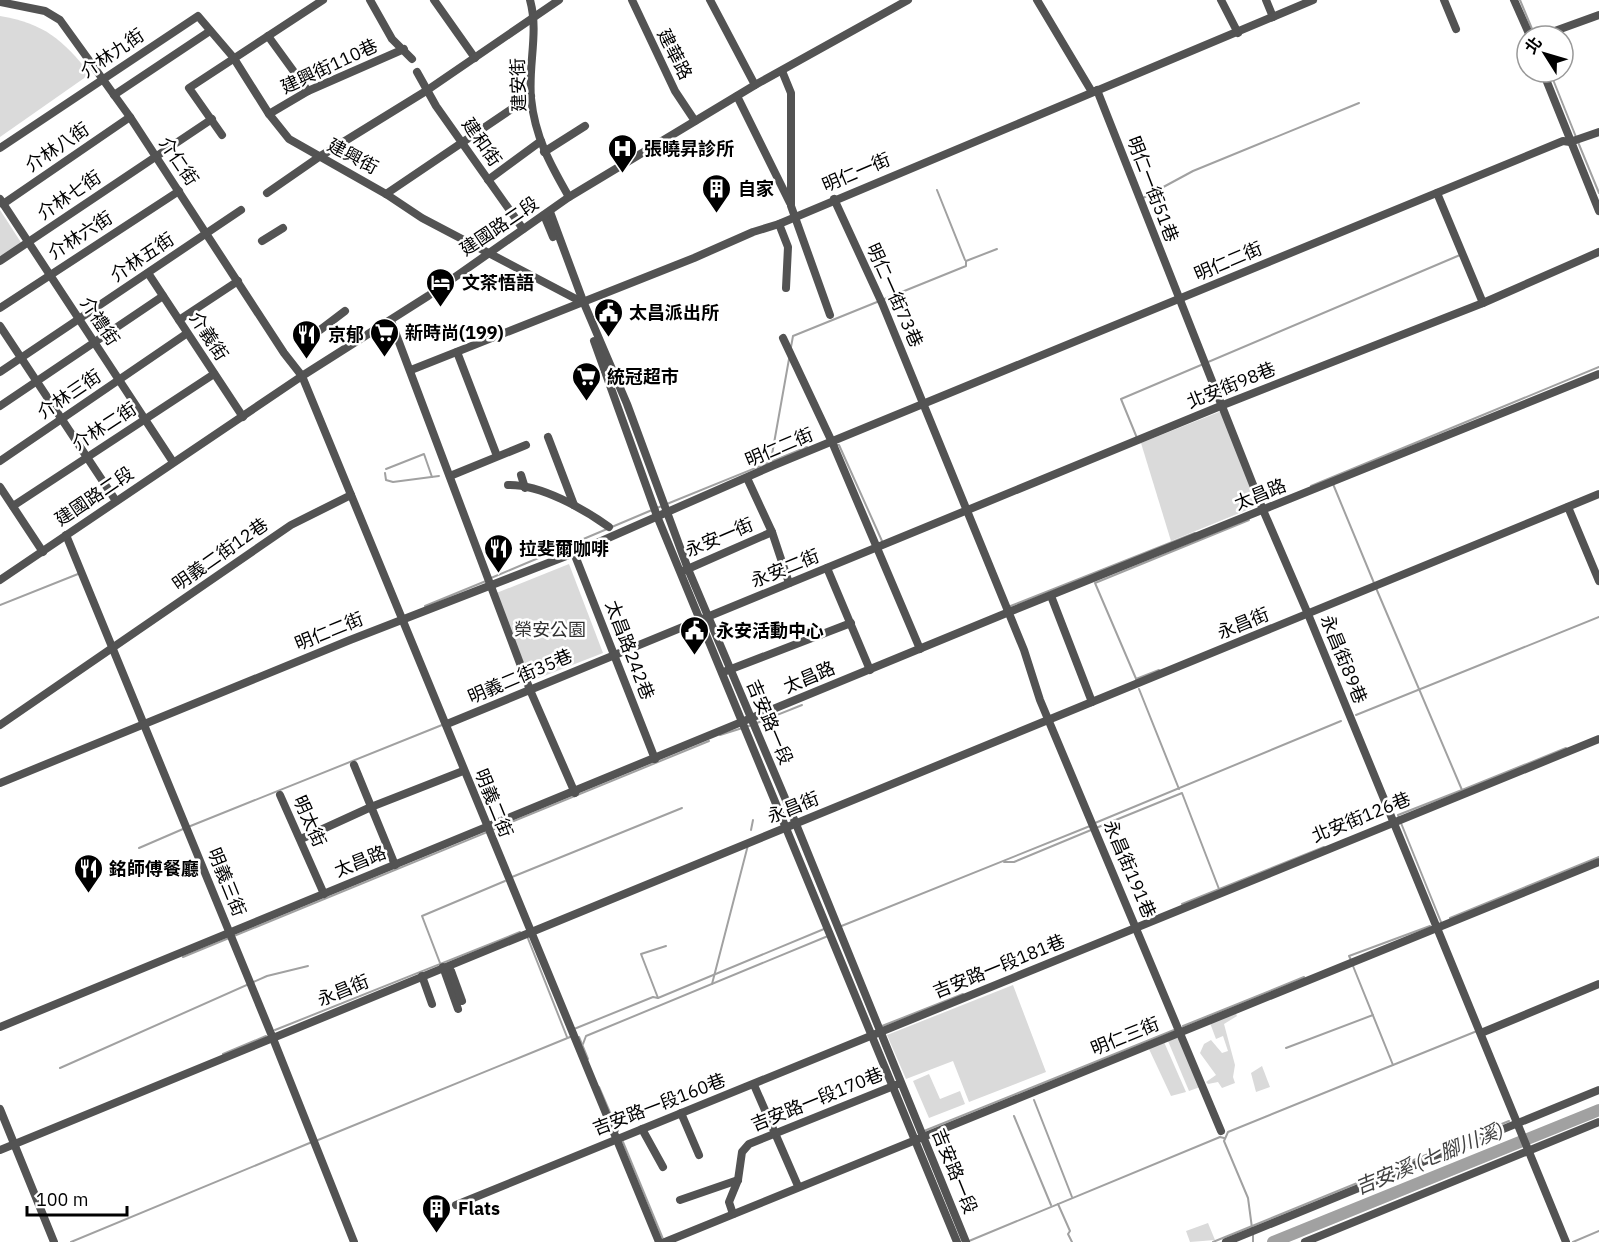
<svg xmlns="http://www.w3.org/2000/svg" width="1599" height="1242" viewBox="0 0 1599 1242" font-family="'IBM Plex Sans','Noto Sans TC',sans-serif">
<rect width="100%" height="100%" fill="#fff"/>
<!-- green -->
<g fill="#dadada">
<path d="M0,16C45,24 62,39 90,74L0,137Z"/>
<polygon points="0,210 22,244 0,258"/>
<polygon points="1224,410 1264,503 1171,541 1141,443"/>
<polygon points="569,564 603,653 526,683 494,594"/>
<polygon points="1013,985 1046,1072 969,1102 953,1061 906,1079 887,1035"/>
<polygon points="1235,1011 1237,1016 1224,1024 1235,1065 1233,1077 1235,1083 1222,1088 1218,1082 1208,1084 1206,1082 1216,1075 1200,1053 1204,1044 1211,1040 1222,1053 1228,1051 1223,1036 1216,1039 1210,1023"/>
<polygon points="1179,1036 1200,1087 1189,1091 1168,1041"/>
<polygon points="1164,1042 1186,1092 1171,1096 1149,1049"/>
<polygon points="1262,1066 1270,1087 1256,1092 1251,1073"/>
<polygon points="929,1074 940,1099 960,1091 965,1104 929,1118 913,1081"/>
<polygon points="1208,1223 1215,1240 1190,1242 1186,1231"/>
</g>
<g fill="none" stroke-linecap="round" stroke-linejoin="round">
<!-- stream -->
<g stroke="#a1a1a1" stroke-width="2">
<polyline points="1520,0 1535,36"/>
<polyline points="1550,72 1576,137"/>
<polyline points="1578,142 1599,193"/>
<polyline points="937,190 965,260"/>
<polyline points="1143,198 1193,171 1359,103"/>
<polyline points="791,347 793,336 966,266 966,261 997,249"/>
<polyline points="1137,438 1121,399 1460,255"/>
<polyline points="836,445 839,445 882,541"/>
<polyline points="771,460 789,359"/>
<polyline points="386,469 424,454 432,477"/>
<polyline points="385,473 386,480 393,482 439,476"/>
<polyline points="1333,484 1374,583"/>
<polyline points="1311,486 1599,367"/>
<polyline points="657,508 807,447"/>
<polyline points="491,578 652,510"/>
<polyline points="1376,588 1462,790 1398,815 1399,818"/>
<polyline points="0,605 78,574"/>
<polyline points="425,606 486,581"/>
<polyline points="1008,607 1195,533"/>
<polyline points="1136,679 1159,670"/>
<polyline points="1137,681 1095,583 1249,520"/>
<polyline points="1139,689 1179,789"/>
<polyline points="1356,715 1599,617"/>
<polyline points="757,723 802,705"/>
<polyline points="720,735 752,725"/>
<polyline points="1462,790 1566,748"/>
<polyline points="1095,823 1341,721"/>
<polyline points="1401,823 1441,922"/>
<polyline points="188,827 442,725"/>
<polyline points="1096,828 1182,793 1219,889"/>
<polyline points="751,830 753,820"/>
<polyline points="139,848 183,829"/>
<polyline points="1004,862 1014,862 1091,830"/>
<polyline points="512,877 682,808"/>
<polyline points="1182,904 1324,847"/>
<polyline points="1450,918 1599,857"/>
<polyline points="839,927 1090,826"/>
<polyline points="527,936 567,1037"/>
<polyline points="183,957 709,741"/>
<polyline points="1351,960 1349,956 1430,926"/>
<polyline points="440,963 422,916 505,881"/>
<polyline points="712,984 748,845"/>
<polyline points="658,998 641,954 666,946"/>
<polyline points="882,1026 963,994"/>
<polyline points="1183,1026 1304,977"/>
<polyline points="574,1029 653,997 658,998 824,929"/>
<polyline points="275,1030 520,932"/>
<polyline points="579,1037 588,1059"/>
<polyline points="583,1044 586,1036 828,936"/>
<polyline points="1286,1048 1373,1015"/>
<polyline points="223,1054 266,1036"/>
<polyline points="1393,1065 1477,1031"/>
<polyline points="60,1068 267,976 308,966"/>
<polyline points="599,1087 618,1131"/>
<polyline points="1034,1100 1072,1197"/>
<polyline points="1014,1116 1051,1205"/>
<polyline points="924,1131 1174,1030"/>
<polyline points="318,1140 570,1037"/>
<polyline points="623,1142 663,1239"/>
<polyline points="1058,1204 1070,1231 1068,1234 1072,1242"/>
<polyline points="1252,1228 1248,1198 1224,1141 1228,1132 1393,1065 1353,966"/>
<polyline points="1253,1235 1253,1242"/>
<polyline points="969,1241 1220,1137 1224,1138"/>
<polyline points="71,1242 312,1142"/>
<polyline points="1213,1242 1509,1121"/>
<polyline points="1573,1242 1599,1231"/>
</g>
<!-- river -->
<polyline stroke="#a1a1a1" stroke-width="12" points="1273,1242 1599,1110"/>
<!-- minor -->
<g stroke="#535353" stroke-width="8">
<polyline points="370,0 392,39 412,59"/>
<polyline points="434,0 475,58"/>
<path d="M530,0C539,32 528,65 531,98C535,137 550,164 569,197"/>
<polyline points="632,0 675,91 695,121"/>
<polyline points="710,0 755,85"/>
<polyline points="1037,0 1092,92"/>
<polyline points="1221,0 1238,33"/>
<polyline points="1266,0 1273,17"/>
<polyline points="1444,0 1456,29"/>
<polyline points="1514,0 1530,36"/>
<polyline points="0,2 45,11 60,20 130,117 284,353 302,376 659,1242"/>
<polyline points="268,36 308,91"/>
<polyline points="1541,36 1599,15"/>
<polyline points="782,71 791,93 791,206 830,315"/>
<polyline points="417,72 436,106 523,229"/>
<polyline points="1543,72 1599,211"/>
<polyline points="1097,90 1263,510 1308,614 1566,1242"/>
<polyline points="114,95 210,31"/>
<polyline points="737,96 790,203"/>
<polyline points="269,114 308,91 404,49"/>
<polyline points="222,135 189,88 323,0"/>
<polyline points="0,148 198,16 233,57 269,114 289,139 386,194 422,218 578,300"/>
<polyline points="544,152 585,126"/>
<polyline points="488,180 541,141"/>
<polyline points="267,193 319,157 426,91 559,0"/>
<polyline points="1437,193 1483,303"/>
<polyline points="386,194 531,96"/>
<polyline points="0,199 173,462"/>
<polyline points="834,199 882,303 1024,650 1040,700 1221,1131"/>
<polyline points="3,204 130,117"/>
<polyline points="550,212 583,301 627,404 688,569 796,824 966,1242"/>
<polyline points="544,215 553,237"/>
<polyline points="779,224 788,247 786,288"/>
<polyline points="262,241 283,228"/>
<polyline points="0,261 212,119"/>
<polyline points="148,273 243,417"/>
<polyline points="0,308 179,191"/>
<polyline points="179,320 238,281"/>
<polyline points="391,321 530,690 575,793"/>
<polyline points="0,326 116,501"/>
<polyline points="320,330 345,311"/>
<polyline points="783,338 832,442 920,649"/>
<polyline points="594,341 657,516 957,1242"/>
<polyline points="457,352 497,456"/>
<polyline points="411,370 694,258 753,232 779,224 1313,0"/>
<polyline points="0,372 241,210"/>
<polyline points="0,406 163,296"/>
<polyline points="548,437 574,505"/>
<polyline points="0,461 186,334"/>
<polyline points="521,475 525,488"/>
<polyline points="450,476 526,445"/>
<polyline points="747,478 772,532 789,583"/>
<path d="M508,485C540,484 584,509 609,527"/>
<polyline points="0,487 43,552"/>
<polyline points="13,506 214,374"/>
<polyline points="1568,507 1599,581"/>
<polyline points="66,535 272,1036 354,1242"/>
<polyline points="574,553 655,759"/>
<polyline points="827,568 870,670"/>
<polyline points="683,571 772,532"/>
<polyline points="0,580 302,376 428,296 569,197 755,85 908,0"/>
<polyline points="1051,596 1092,702"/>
<polyline points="726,671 851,623"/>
<polyline points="447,724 1223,405 1483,303 1599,252"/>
<polyline points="0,725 291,525 351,495"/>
<polyline points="354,765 395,865"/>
<polyline points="0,783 350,640 574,553 772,466 1563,141 1570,142 1599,132"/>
<polyline points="280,795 324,894"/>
<polyline points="301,839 371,807 463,771"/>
<polyline points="443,967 458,1009"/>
<polyline points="451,971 462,1001"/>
<polyline points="422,976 432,1004"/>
<polyline points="0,1027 1009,612 1599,374"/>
<polyline points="1481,1033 1599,984"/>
<polyline points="754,1085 798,1186"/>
<polyline points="0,1109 54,1242"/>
<polyline points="681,1113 699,1155"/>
<polyline points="642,1129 663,1167"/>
<polyline points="0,1150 1599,494"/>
<polyline points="680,1200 738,1180"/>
<polyline points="456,1205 1599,739"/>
<polyline points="733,1214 729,1202 738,1180 742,1152 749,1144 896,1085"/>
<polyline points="665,1242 1599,862"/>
<polyline points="1226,1242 1599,1090"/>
<polyline points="1305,1242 1599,1122"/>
</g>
</g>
<!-- icons -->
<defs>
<symbol id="hospital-pin" viewBox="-11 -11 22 30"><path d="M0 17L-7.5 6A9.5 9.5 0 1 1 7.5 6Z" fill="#000" stroke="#fff"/><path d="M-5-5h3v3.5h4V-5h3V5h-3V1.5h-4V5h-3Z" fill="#fff"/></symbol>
<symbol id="building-pin" viewBox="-11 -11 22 30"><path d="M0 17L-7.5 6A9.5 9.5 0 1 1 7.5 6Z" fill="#000" stroke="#fff"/><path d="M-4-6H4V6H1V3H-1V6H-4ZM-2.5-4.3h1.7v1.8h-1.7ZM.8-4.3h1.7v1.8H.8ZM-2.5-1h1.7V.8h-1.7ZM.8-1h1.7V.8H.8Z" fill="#fff"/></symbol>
<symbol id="hotel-pin" viewBox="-11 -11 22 30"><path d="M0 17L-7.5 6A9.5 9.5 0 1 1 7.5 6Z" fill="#000" stroke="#fff"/><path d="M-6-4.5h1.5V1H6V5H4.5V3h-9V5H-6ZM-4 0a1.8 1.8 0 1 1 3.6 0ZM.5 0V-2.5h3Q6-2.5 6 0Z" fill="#fff"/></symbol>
<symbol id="civic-pin" viewBox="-11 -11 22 30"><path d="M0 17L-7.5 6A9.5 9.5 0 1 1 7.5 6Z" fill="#000" stroke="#fff"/><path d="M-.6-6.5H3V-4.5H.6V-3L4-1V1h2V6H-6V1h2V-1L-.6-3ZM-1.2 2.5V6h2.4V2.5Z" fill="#fff"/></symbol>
<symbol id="supermarket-pin" viewBox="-11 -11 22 30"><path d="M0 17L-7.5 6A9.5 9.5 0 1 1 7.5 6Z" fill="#000" stroke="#fff"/><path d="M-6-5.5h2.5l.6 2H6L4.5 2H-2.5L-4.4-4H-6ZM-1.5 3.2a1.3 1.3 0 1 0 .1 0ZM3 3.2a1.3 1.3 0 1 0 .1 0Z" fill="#fff"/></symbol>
<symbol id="restaurant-pin" viewBox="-11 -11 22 30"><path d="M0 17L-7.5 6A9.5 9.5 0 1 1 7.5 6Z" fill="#000" stroke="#fff"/><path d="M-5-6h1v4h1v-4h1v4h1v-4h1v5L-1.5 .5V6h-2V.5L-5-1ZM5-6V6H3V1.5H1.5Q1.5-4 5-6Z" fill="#fff"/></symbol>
</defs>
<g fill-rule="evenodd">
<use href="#hospital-pin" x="606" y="132" width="33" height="45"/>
<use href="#building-pin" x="700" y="172" width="33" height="45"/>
<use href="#hotel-pin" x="424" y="266" width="33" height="45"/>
<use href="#civic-pin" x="592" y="296" width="33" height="45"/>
<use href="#supermarket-pin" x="368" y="316" width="33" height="45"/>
<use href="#restaurant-pin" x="290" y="318" width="33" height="45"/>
<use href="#supermarket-pin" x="570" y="360" width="33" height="45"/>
<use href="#restaurant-pin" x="482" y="532" width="33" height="45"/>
<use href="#civic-pin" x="678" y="614" width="33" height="45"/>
<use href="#restaurant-pin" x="72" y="852" width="33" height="45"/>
<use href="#building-pin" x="420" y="1192" width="33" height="45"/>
</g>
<g text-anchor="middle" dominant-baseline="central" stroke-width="5" stroke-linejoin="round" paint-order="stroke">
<!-- street labels -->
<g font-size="18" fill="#000" stroke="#fff">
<text transform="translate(112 53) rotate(-34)">介林九街</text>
<text transform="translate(675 54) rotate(63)">建華路</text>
<text transform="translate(329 66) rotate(-25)">建興街110巷</text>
<text transform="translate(518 85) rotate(-92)">建安街</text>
<text transform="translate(482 142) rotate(55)">建和街</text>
<text transform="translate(57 147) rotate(-34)">介林八街</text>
<text transform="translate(353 156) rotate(28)">建興街</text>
<text transform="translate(179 161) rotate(56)">介仁街</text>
<text transform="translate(856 172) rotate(-23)">明仁一街</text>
<text transform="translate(1153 189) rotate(69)">明仁一街51巷</text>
<text transform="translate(69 195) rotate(-34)">介林七街</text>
<text transform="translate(499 226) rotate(-34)">建國路二段</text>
<text transform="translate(80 235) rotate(-33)">介林六街</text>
<text transform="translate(142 257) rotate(-34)">介林五街</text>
<text transform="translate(1228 261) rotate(-23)">明仁二街</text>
<text transform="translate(895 295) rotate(66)">明仁一街73巷</text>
<text transform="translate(100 321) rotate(56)">介禮街</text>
<text transform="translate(209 336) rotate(57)">介義街</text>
<text transform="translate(1231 385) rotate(-22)">北安街98巷</text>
<text transform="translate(69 394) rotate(-34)">介林三街</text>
<text transform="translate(104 426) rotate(-33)">介林二街</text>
<text transform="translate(779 447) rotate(-23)">明仁二街</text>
<text transform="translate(1260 494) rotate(-22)">太昌路</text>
<text transform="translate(94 496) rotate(-34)">建國路二段</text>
<text transform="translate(719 537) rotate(-23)">永安一街</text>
<text transform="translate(220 554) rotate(-35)">明義二街12巷</text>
<text transform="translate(785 568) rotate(-22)">永安二街</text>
<text transform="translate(1243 623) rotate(-22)">永昌街</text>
<text transform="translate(329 631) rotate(-22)">明仁二街</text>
<text transform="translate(630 650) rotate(69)">太昌路242巷</text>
<text transform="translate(1344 659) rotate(68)">永昌街89巷</text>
<text transform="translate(520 676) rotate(-23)">明義二街35巷</text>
<text transform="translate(809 677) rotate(-23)">太昌路</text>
<text transform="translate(770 722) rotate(67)">吉安路一段</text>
<text transform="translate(494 803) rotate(68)">明義二街</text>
<text transform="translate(793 807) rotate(-22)">永昌街</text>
<text transform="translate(1361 817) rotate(-22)">北安街126巷</text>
<text transform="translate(310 821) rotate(66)">明太街</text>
<text transform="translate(360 861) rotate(-22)">太昌路</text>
<text transform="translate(1130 869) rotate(67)">永昌街191巷</text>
<text transform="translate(227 882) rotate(68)">明義三街</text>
<text transform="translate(999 966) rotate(-22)">吉安路一段181巷</text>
<text transform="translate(343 990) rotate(-22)">永昌街</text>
<text transform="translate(1125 1036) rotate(-22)">明仁三街</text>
<text transform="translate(817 1099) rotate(-22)">吉安路一段170巷</text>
<text transform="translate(659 1104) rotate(-21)">吉安路一段160巷</text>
<text transform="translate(955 1171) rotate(68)">吉安路一段</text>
</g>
<!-- poi labels -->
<g font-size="18" font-weight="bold" fill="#000" stroke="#fff" text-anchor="start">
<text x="644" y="148">張曉昇診所</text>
<text x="738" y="188">自家</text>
<text x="462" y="282">文茶悟語</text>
<text x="629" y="312">太昌派出所</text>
<text x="405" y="332">新時尚(199)</text>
<text x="328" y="334">京郁</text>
<text x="607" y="376">統冠超市</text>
<text x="519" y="548">拉斐爾咖啡</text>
<text x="716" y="630">永安活動中心</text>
<text x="109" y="868">銘師傅餐廳</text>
<text x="458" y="1208">Flats</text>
</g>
<!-- park labels -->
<g font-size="18" fill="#313131" stroke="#fff">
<text x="550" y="629">榮安公園</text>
</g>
<!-- water labels -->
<g font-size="20" font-style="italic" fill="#424242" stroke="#fff">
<text transform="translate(1429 1158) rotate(-22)">吉安溪 (七腳川溪)</text>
</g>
</g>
<!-- north arrow -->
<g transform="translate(1545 54) rotate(307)"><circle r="28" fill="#ffffff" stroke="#999999" stroke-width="1.5"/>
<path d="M0-4.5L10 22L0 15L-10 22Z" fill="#000000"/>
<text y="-9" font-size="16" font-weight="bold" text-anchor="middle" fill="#000000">北</text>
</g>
<!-- scale -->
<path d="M27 1206v9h100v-9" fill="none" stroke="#000000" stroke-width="3"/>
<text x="36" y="1206" font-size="18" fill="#000000" stroke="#ffffff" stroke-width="4.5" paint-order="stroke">100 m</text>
</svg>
